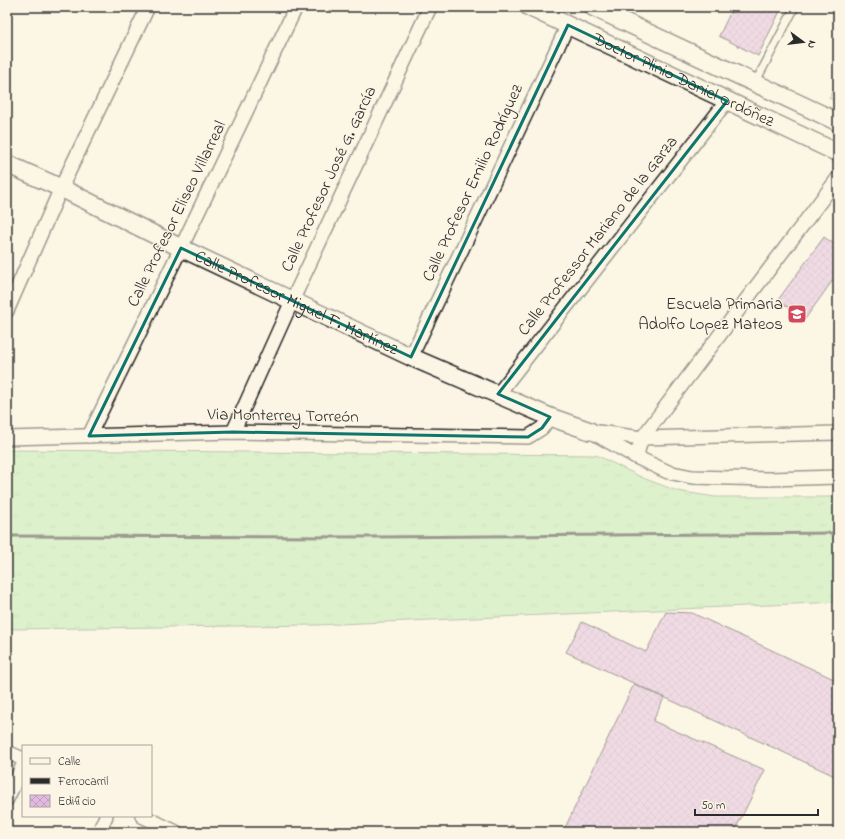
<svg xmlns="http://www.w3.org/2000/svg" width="845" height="839" viewBox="0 0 845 839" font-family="'Indie Flower',sans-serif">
<defs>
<pattern id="grass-tufts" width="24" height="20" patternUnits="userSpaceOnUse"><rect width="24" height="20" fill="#b9ecad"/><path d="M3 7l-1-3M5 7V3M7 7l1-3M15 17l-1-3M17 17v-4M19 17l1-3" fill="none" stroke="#9fcb95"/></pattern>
<pattern id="park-dots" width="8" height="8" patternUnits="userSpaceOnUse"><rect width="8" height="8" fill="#b9ecad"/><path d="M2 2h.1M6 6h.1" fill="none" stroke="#9fcb95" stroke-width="1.8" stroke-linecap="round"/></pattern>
<pattern id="building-cross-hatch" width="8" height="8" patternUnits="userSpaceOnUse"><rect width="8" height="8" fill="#e2b9e1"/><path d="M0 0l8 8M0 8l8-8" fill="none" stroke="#c29fc1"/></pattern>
</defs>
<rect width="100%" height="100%" fill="#fcf5e5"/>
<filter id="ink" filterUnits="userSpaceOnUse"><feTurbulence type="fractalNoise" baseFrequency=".025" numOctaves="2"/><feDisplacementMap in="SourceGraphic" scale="8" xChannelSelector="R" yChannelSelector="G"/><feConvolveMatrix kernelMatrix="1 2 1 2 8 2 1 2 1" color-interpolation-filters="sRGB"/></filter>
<g filter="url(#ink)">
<!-- grass -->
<polygon fill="url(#grass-tufts)" stroke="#728c6c" points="7,450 596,455 643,478 677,491 715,497 838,497 838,602 316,625 7,629"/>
<!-- park -->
<polygon fill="url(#park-dots)" stroke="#728c6c" points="838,79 838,103 829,98"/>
<!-- building -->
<g fill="url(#building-cross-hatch)" stroke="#2b2b2b">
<polygon points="733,7 782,7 758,56 719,36"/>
<polygon points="824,237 838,247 838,273 805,319 778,300"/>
<polygon points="666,612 692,613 838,681 838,774 837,777 566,652 582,622 646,652"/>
<polygon points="634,684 664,698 653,721 765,770 734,832 563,832"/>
<polygon points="511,825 527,832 508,832"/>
</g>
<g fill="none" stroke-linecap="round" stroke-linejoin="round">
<defs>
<polyline id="service" points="755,83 795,7"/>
<g id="minor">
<polyline points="7,311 61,188 148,7"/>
<polyline points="411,357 568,25"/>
<polyline points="498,394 727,101"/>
<polyline points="590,431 636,457 668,472 692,477 769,479 838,477"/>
<polyline points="233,432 292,301 430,7"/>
<polyline points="598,432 642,438 838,433"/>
<polyline points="89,436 181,248 296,7"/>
<polyline points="7,438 233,432 528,437 542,428 550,417"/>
<polyline points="636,457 642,438 838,178"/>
<polyline points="7,752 23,759"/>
<polyline points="7,799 23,765"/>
<polyline points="142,816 176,832"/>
<polyline points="99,832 106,816"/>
</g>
<g id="tertiary">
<path id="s1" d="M529,7L838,153"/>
<polyline points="593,7 838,122"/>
<path id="s2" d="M7,164L61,188L181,248L411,357L550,417L590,431"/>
</g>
</defs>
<!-- service casing -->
<use href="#service" stroke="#2b2b2b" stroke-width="10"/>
<!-- minor casing -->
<use href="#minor" stroke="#2b2b2b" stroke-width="16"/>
<!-- tertiary casing -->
<use href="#tertiary" stroke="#2b2b2b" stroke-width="20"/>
<!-- service -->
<use href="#service" stroke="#fcf5e5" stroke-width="7"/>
<!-- minor -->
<use href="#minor" stroke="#fcf5e5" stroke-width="13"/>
<!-- tertiary -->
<use href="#tertiary" stroke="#fcf5e5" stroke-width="17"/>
<!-- rail -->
<polyline stroke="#2b2b2b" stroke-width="3" points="7,536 379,537 838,533"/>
</g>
</g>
<!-- marked area -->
<path d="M0 0H845V839H0ZM568,25L727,101L498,394L550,417L542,428L528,437L233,432L89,436L181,248L411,357Z" fill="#fcf5e5" fill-opacity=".55" fill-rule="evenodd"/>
<path fill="none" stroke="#0f766e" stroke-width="3" stroke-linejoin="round" d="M568,25L727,101L498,394L550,417L542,428L528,437L233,432L89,436L181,248L411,357Z"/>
<!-- icons -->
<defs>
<symbol id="school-square" viewBox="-11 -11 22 22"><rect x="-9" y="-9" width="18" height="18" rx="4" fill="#d1495b" stroke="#fcf5e5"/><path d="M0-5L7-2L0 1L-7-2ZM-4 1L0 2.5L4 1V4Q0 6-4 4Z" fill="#fff"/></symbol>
</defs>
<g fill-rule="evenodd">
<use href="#school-square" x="786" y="303" width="22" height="22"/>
</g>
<g text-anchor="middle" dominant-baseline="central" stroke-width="3" stroke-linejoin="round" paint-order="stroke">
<!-- street labels -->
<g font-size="17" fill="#2b2b2b" stroke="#fcf5e5">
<text stroke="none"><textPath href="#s1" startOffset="171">Doctor Plinio Daniel Ordóñez</textPath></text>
<text transform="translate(329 179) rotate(-65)">Calle Profesor José G. García</text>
<text transform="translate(473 183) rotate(-65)">Calle Profesor Emilio Rodríguez</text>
<text transform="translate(177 214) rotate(-64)">Calle Profesor Eliseo Villarreal</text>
<text transform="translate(598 236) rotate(-52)">Calle Professor Mariano de la Garza</text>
<text stroke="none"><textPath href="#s2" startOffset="321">Calle Profesor Miguel F. Martínez</textPath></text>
<text transform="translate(283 416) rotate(1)">Via Monterrey Torreón</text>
</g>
<!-- poi labels -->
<g font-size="17" fill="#2b2b2b" stroke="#fcf5e5" text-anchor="end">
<text x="783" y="304">Escuela Primaria<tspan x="783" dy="20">Adolfo Lopez Mateos</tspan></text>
</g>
</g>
<!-- margin -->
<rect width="845" height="839" fill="none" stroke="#fcf5e5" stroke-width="24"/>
<rect x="12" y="12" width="821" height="815" fill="none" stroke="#2b2b2b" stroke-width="1.5" filter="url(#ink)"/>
<!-- legend -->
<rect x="22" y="745" width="130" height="72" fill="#fcf5e5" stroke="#a8a49b"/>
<rect x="30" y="758" width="20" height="6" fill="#fcf5e5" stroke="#a8a49b"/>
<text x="58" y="765" font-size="12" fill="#2b2b2b">Calle</text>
<rect x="30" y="778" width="20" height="6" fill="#2b2b2b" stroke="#a8a49b"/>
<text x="58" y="785" font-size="12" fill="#2b2b2b">Ferrocarril</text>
<rect x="30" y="795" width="20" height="12" fill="url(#building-cross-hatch)" stroke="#a8a49b"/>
<text x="58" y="805" font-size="12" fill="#2b2b2b">Edificio</text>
<!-- north arrow -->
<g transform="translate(803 42) rotate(105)" stroke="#fcf5e5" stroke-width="3" paint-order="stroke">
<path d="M0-3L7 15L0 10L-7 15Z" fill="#2b2b2b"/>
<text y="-6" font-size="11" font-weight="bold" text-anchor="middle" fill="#2b2b2b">N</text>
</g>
<!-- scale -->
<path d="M695 809v6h123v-6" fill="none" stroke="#2b2b2b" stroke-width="2"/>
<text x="701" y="809" font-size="12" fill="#2b2b2b" stroke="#fcf5e5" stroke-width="3" paint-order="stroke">50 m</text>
</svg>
